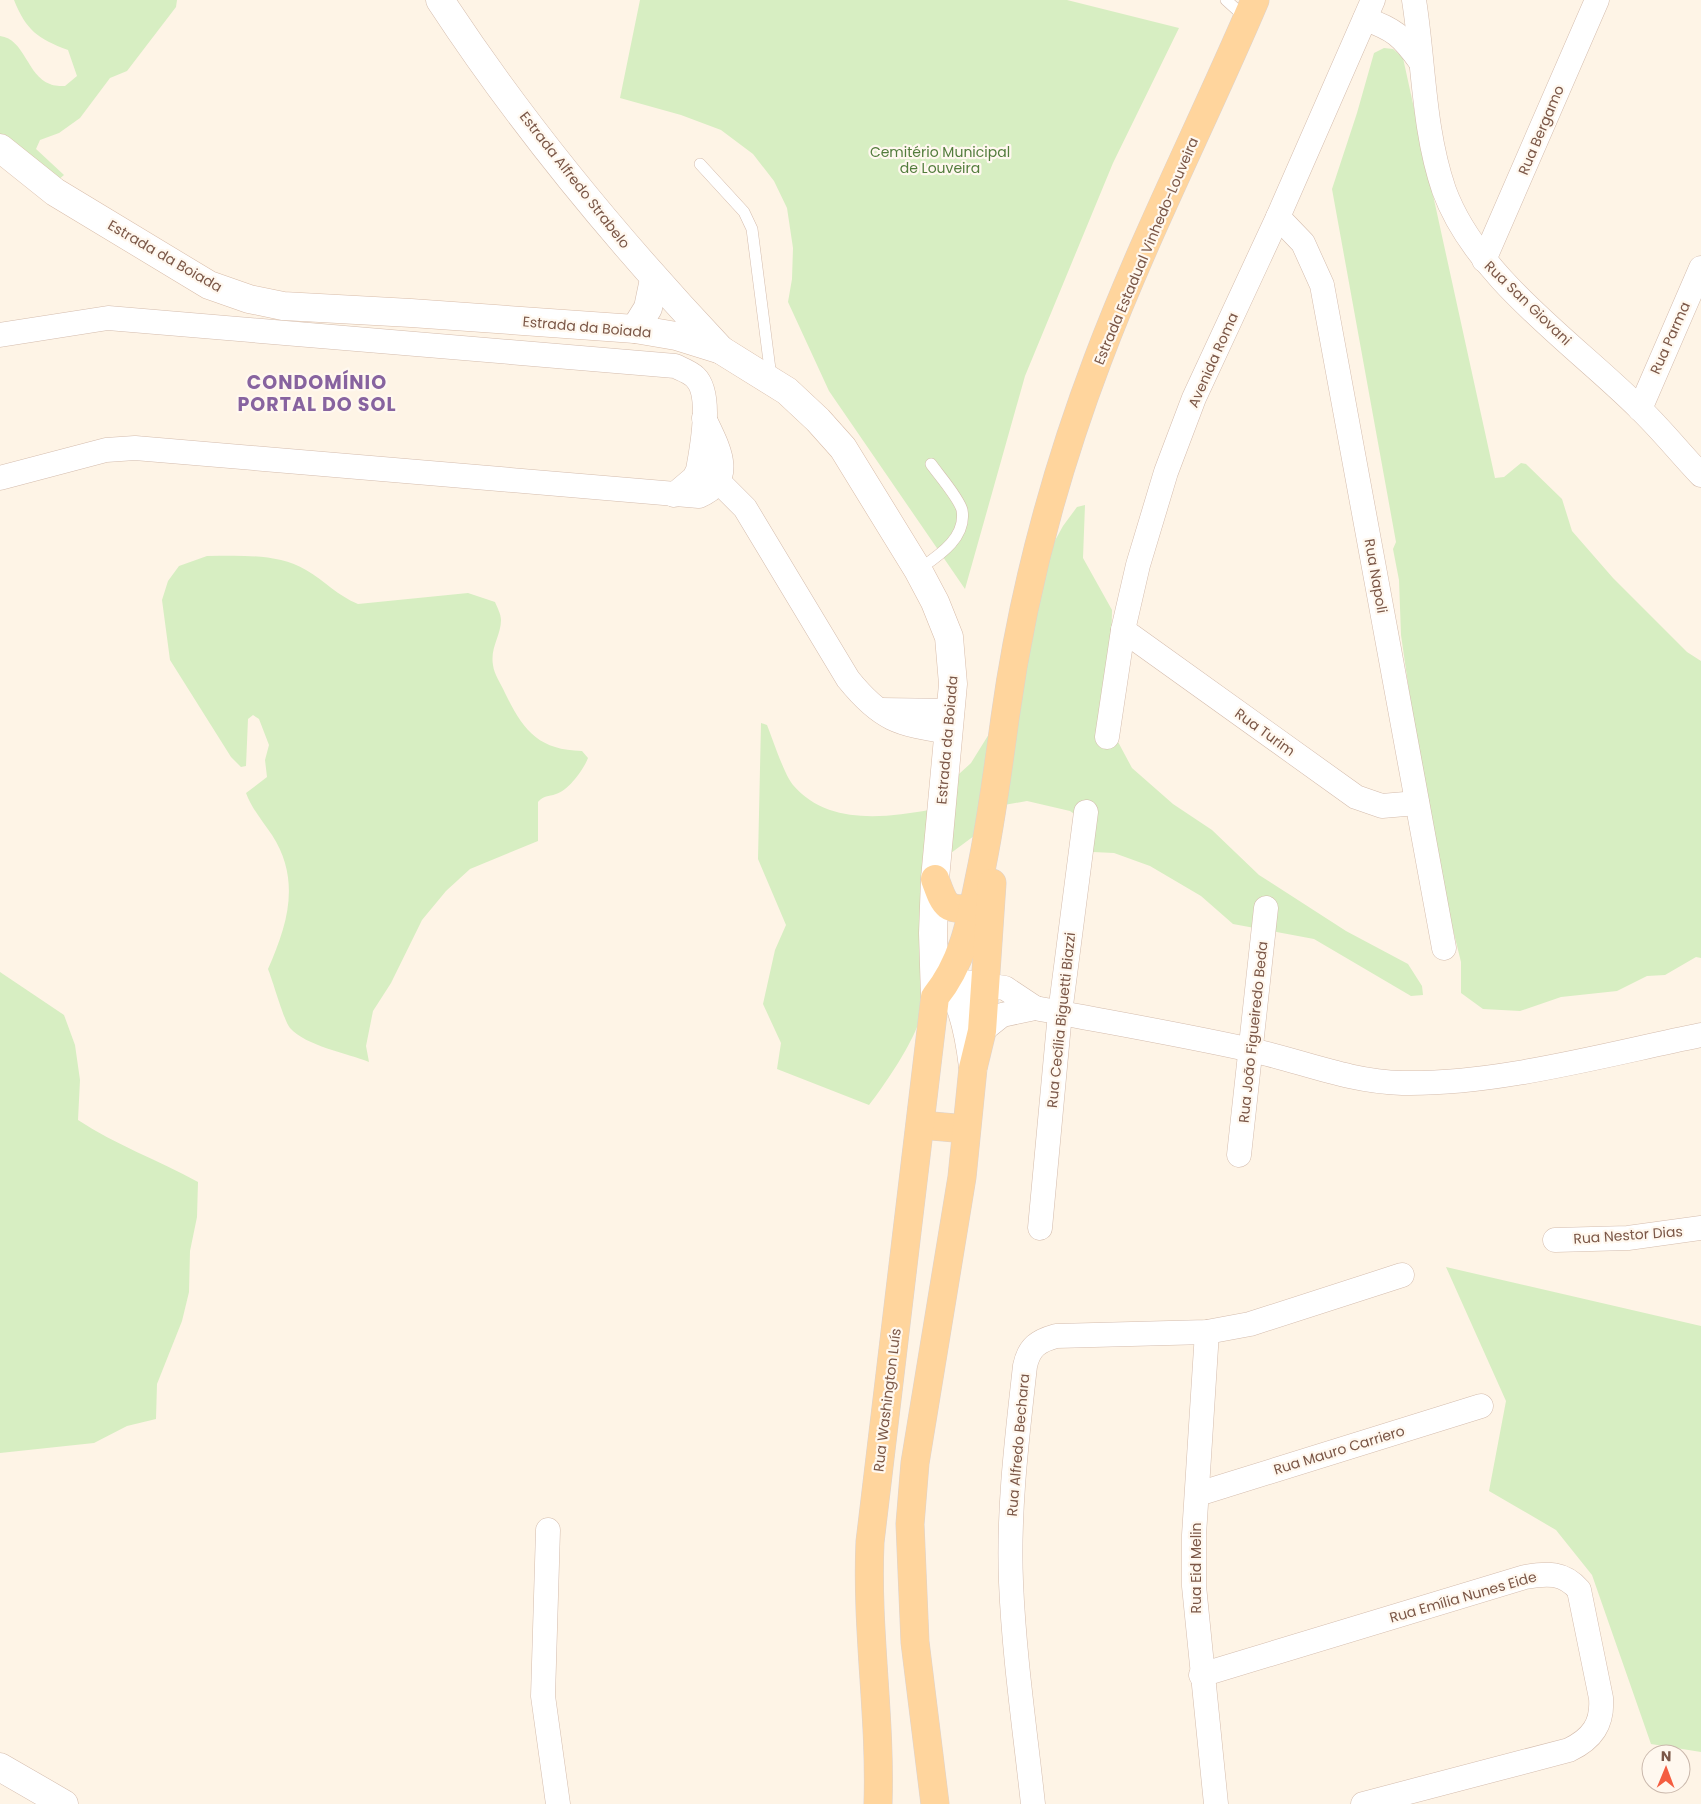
<svg xmlns="http://www.w3.org/2000/svg" width="1701" height="1804" viewBox="0 0 1701 1804" font-family="Poppins,sans-serif">
<rect width="100%" height="100%" fill="#fef4e6"/>
<!-- green -->
<g fill="#d7eec2">
<path d="M14,0H177L176,7L127,71L110,78L80,118L59,133L40,140L36,149L64,175L58,180L0,145V36C25,39 27,76 50,84C54,86 61,86 65,86L77,76L68,50C38,39 26,30 14,0Z"/>
<polygon points="640,0 1067,0 1179,28 1113,163 1025,376 965,589 829,391 788,302 792,279 793,248 787,208 774,181 753,154 721,130 681,115 620,98"/>
<polygon points="1384,48 1393,49 1403,58 1495,478 1504,477 1521,463 1526,464 1562,499 1572,531 1613,578 1687,652 1701,661 1701,958 1696,957 1665,975 1647,976 1617,991 1561,997 1520,1011 1483,1009 1461,993 1461,962 1430,837 1401,635 1399,580 1393,549 1396,542 1332,189 1357,113 1374,53"/>
<path d="M1085,505L1083,558L1112,610L1110,706L1117,740L1132,768L1173,804L1212,830L1259,875L1346,931L1408,964L1422,986L1423,995L1411,996L1314,939L1233,924L1201,896L1150,866L1114,853L1093,852L1083,820L1070,811L1027,801L1004,805L978,833L928,870C927,914 931,986 917,1027C908,1050 884,1086 869,1105L777,1069L781,1043L763,1004L775,950L786,925L758,859L761,723L767,725C773,740 784,774 793,785C827,825 884,818 929,810L947,785L971,763L989,734L1019,606L1063,526L1077,507Z"/>
<path d="M207,556C240,556 277,553 306,570C325,581 338,596 358,604L468,593L495,602C497,607 501,614 501,620C501,635 490,648 493,665C494,674 501,684 505,693C523,730 538,750 582,751L588,758C584,769 568,791 556,794C548,797 544,795 538,802V841L470,869L446,891L422,920L391,983L373,1011L366,1046L369,1062C347,1053 306,1046 290,1028C284,1021 273,981 268,969C288,924 301,880 272,835C262,820 252,809 246,793L267,777L265,760L269,745L259,719L253,715L248,719L246,766L241,767L231,757L170,660L162,600L168,581L179,566Z"/>
<path d="M0,972L64,1015L75,1045L80,1080L78,1120C116,1145 158,1160 198,1182L197,1217L190,1251L189,1292L182,1321L157,1384L156,1419L127,1426L94,1443L0,1453Z"/>
<polygon points="1446,1267 1701,1326 1701,1752 1651,1744 1592,1575 1556,1530 1489,1491 1506,1401"/>
</g>
<g fill="none" stroke-linecap="round" stroke-linejoin="round">
<defs>
<g id="service">
<polyline points="1226,0 1247,19"/>
<polyline points="700,164 744,212 752,229 771,377"/>
<path d="M918,570C938,556 967,538 962,510C959,498 938,474 931,464"/>
</g>
<g id="minor">
<path d="M1414,0C1424,63 1423,129 1444,190C1476,278 1575,344 1639,408C1661,429 1680,453 1701,475"/>
<path d="M1365,19C1394,29 1402,36 1420,61"/>
<polyline points="1278,217 1303,243 1322,285 1444,948"/>
<polyline points="1484,260 1597,0"/>
<path d="M0,335L108,318L675,366C681,369 690,372 695,377C713,394 702,447 698,470L694,478L674,495"/>
<polyline points="1640,409 1701,268"/>
<path d="M0,478L106,450L135,448L699,496C738,479 717,446 704,418"/>
<path d="M719,482L745,508L848,679C881,720 898,724 949,732"/>
<polyline points="1123,630 1356,797 1382,806 1417,803"/>
<polyline points="880,710 952,711"/>
<polyline points="1107,737 1123,630 1138,565 1166,472 1194,398 1278,217 1373,0"/>
<polyline points="950,980 1005,988 1035,1008"/>
<path d="M982,1031L1002,1015L1035,1008C1107,1022 1179,1034 1251,1050C1301,1061 1350,1082 1402,1083C1497,1085 1607,1054 1701,1035"/>
<polyline points="1239,1155 1266,908"/>
<polyline points="1040,1228 1060,1013 1086,812"/>
<polyline points="1555,1240 1628,1238 1701,1228"/>
<polyline points="1207,1332 1194,1535 1194,1586 1216,1804"/>
<polyline points="1198,1494 1481,1406"/>
<polyline points="548,1530 543,1696 558,1804"/>
<path d="M1201,1675L1525,1577C1547,1573 1564,1572 1579,1590L1601,1698C1603,1724 1592,1739 1569,1750L1363,1804"/>
<path d="M1033,1804C1025,1730 1014,1656 1011,1582C1008,1510 1017,1438 1025,1366C1029,1347 1038,1341 1056,1336L1207,1332L1250,1324L1402,1275"/>
</g>
<g id="tertiary">
<path d="M440,0C522,125 619,242 721,350"/>
<polyline points="635,329 648,308 654,279"/>
<polyline points="0,1767 64,1804"/>
</g>
<g id="secondary">
<polyline points="0,148 55,192 209,285 249,299 283,306 411,313 635,329 676,336 721,350 787,391 818,420 843,448 918,570 935,602 949,637 953,684 935,879 933,933 935,997"/>
<path d="M937,960C960,996 968,1024 973,1067"/>
</g>
<g id="primary">
<path d="M935,879C944,903 945,913 974,907"/>
<polyline points="921,1125 966,1129"/>
<path d="M878,1804C881,1717 866,1630 870,1542L935,997C964,961 971,919 980,875C991,823 998,770 1005,718C1022,595 1054,475 1098,359C1144,237 1204,120 1255,0"/>
<polyline points="935,1804 915,1642 910,1524 915,1463 962,1177 973,1068 982,1031 992,883"/>
</g>
</defs>
<!-- service casing -->
<use href="#service" stroke="#d4bcad" stroke-width="12"/>
<!-- minor casing -->
<use href="#minor" stroke="#d4bcad" stroke-width="25"/>
<!-- tertiary casing -->
<use href="#tertiary" stroke="#d4bcad" stroke-width="29"/>
<!-- secondary casing -->
<use href="#secondary" stroke="#d8bca9" stroke-width="29"/>
<!-- primary casing -->
<use href="#primary" stroke="#ddd3cf" stroke-width="29"/>
<!-- service -->
<use href="#service" stroke="#fff" stroke-width="11"/>
<!-- minor -->
<use href="#minor" stroke="#fff" stroke-width="24"/>
<!-- tertiary -->
<use href="#tertiary" stroke="#fff" stroke-width="28"/>
<!-- secondary -->
<use href="#secondary" stroke="#fff" stroke-width="28"/>
<!-- primary -->
<use href="#primary" stroke="#ffd59d" stroke-width="28"/>
</g>
<g text-anchor="middle" dominant-baseline="central" stroke-width="4.5" stroke-linejoin="round" paint-order="stroke">
<!-- street labels -->
<g font-size="14" fill="#7b5747" stroke="#fff8ef">
<text transform="translate(1541 130) rotate(-67)">Rua Bergamo</text>
<text transform="translate(575 180) rotate(52)">Estrada Alfredo Strabelo</text>
<text transform="translate(1146 251) rotate(-67)">Estrada Estadual Vinhedo-Louveira</text>
<text transform="translate(165 256) rotate(30)">Estrada da Boiada</text>
<text transform="translate(1528 303) rotate(44)">Rua San Giovani</text>
<text transform="translate(587 327) rotate(5)">Estrada da Boiada</text>
<text transform="translate(1670 338) rotate(-66)">Rua Parma</text>
<text transform="translate(1213 360) rotate(-66)">Avenida Roma</text>
<text transform="translate(1376 576) rotate(80)">Rua Napoli</text>
<text transform="translate(1265 732) rotate(36)">Rua Turim</text>
<text transform="translate(947 740) rotate(-85)">Estrada da Boiada</text>
<text transform="translate(1061 1020) rotate(-84)">Rua Cecília Biguetti Biazzi</text>
<text transform="translate(1253 1032) rotate(-84)">Rua João Figueiredo Beda</text>
<text transform="translate(1628 1235) rotate(-4)">Rua Nestor Dias</text>
<text transform="translate(887 1400) rotate(-83)">Rua Washington Luís</text>
<text transform="translate(1018 1445) rotate(-85)">Rua Alfredo Bechara</text>
<text transform="translate(1339 1450) rotate(-17)">Rua Mauro Carriero</text>
<text transform="translate(1196 1568) rotate(-90)">Rua Eid Melin</text>
<text transform="translate(1463 1597) rotate(-16)">Rua Emília Nunes Eide</text>
</g>
<!-- park labels -->
<g font-size="14" fill="#527c3c" stroke="#fff8ef">
<text x="940" y="152">Cemitério Municipal<tspan x="940" dy="16">de Louveira</tspan></text>
</g>
<!-- district labels -->
<g font-size="19" font-weight="bold" letter-spacing="1" fill="#87639f" stroke="#fff8ef">
<text x="317" y="382">CONDOMÍNIO<tspan x="317" dy="22">PORTAL DO SOL</tspan></text>
</g>
</g>
<!-- north arrow -->
<g transform="translate(1666 1769) rotate(1)"><circle r="24" fill="#fff8ef" stroke="#cab8ac"/>
<path d="M0-4L9 19L0 12L-9 19Z" fill="#f45d40"/>
<text y="-8" font-size="14" font-weight="bold" text-anchor="middle" fill="#7b5747">N</text>
</g>
</svg>
